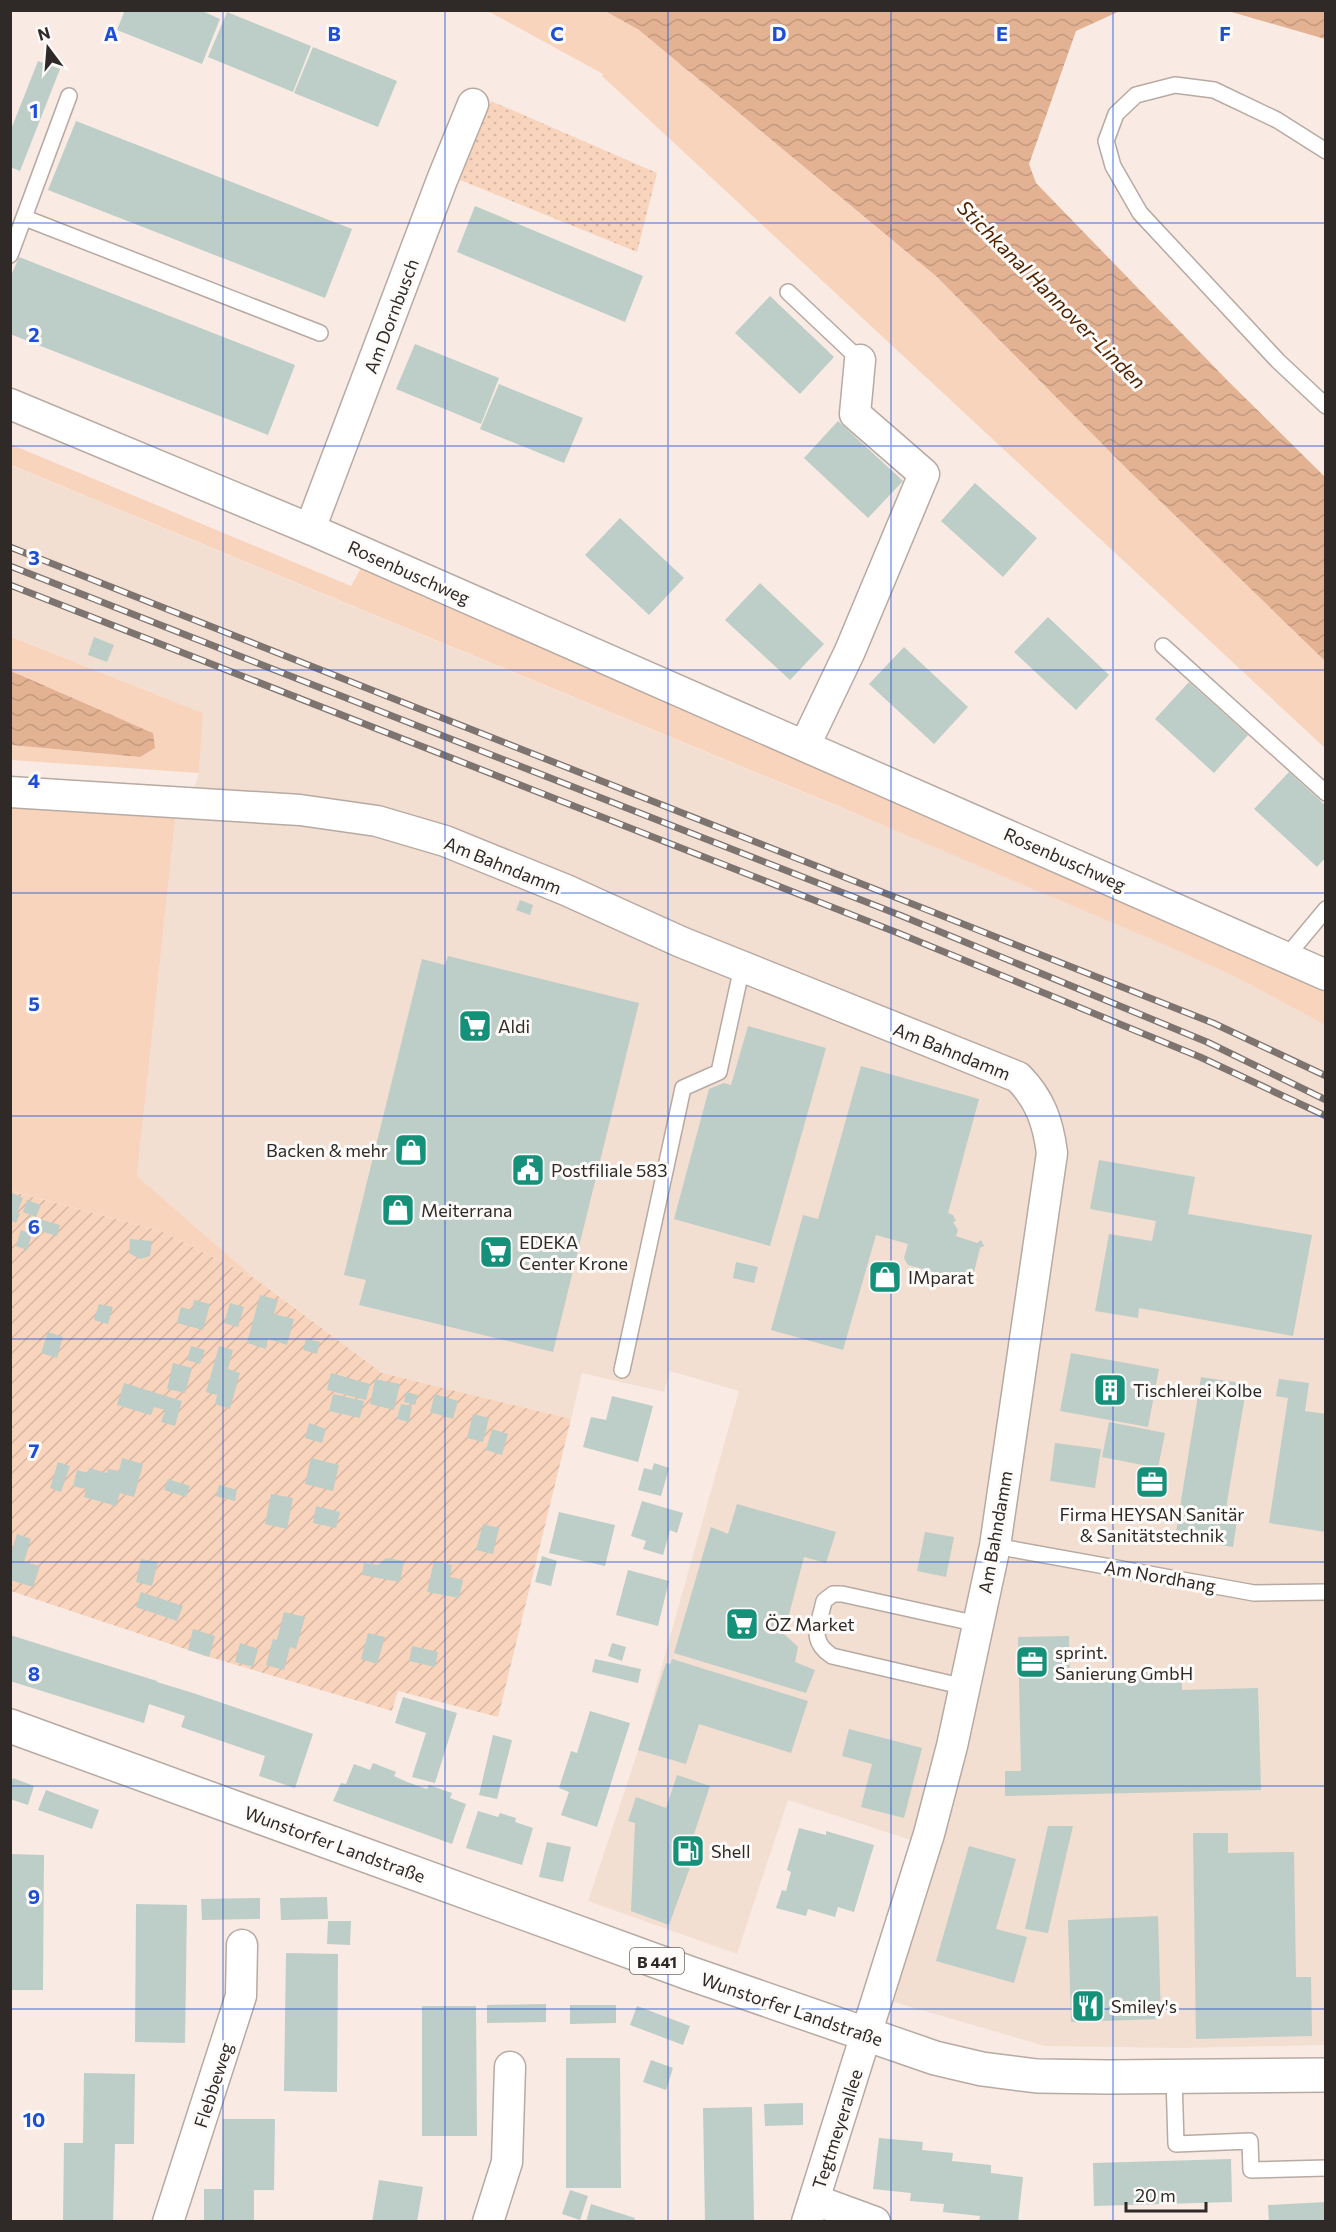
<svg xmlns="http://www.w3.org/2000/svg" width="1336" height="2232" viewBox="0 0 1336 2232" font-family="Commissioner,sans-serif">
<defs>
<pattern id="park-dots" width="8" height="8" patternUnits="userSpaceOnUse" patternTransform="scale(1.5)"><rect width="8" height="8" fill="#f9d4bd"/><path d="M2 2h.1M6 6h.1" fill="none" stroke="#d6b6a2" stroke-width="1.8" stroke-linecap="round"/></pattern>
<pattern id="garden-furrows" width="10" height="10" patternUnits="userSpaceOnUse" patternTransform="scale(1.5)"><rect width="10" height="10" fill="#f9d4bd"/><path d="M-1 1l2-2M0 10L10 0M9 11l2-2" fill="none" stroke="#d6b6a2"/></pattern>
<pattern id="water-waves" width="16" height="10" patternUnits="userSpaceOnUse" patternTransform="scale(1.5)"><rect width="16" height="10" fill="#e3b293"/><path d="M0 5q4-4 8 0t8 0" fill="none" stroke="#c3997f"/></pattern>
</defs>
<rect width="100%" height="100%" fill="#f9ebe3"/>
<!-- built -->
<polygon fill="#f3ded2" points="10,465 1081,907 1236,977 1325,1025 1325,2045 1179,2048 1045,2046 894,2002 948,1797 926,1845 788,1800 737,1954 588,1901 638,1751 739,1391 670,1371 664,1392 582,1373 571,1419 382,1373 254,1278 137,1176 177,803 189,804 199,773 203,713 11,636"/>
<!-- grass -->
<g fill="#f9d4bd">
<polygon points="488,11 605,11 639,30 937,277 1127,469 1325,661 1325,748 602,76 603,74"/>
<polygon points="10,444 351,586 361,568 1279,966 1325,990 1325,1025 1236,977 1156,941 840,807 11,465"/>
<polygon points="10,636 203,713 199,773 11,760 11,745 140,757 153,733 11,671"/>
<polygon points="10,801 176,812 137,1176 254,1278 161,1231 11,1191"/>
</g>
<!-- park -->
<polygon fill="url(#park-dots)" points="491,101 657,173 637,252 460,180"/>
<!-- garden -->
<polygon fill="url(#garden-furrows)" points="10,1191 161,1231 254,1278 382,1373 571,1419 498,1717 398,1691 392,1711 209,1657 11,1591"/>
<!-- water -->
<g fill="url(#water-waves)">
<polygon points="605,11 1120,11 1076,31 1029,164 1036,183 1227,380 1325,477 1325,661 1127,469 937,277 639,30"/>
<polygon points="1228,11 1325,11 1325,39"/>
<polygon points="11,671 153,733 155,748 140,757 11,745"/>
</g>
<!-- building -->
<g fill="#bdcdc7">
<polygon points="125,10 200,10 220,19 202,64 117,30"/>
<polygon points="227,12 311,46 293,92 208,57"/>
<polygon points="313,47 397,81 378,127 294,93"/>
<polygon points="38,61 60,69 20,171 10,167 10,132"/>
<polygon points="76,121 352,229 325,298 48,190"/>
<polygon points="475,206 643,276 625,322 457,252"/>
<polygon points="19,257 295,365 268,435 10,334 10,278"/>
<polygon points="770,296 834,357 800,394 735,333"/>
<polygon points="415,344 499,378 481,424 396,389"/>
<polygon points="499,384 583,418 564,463 480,429"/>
<polygon points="838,421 903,481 868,518 804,458"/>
<polygon points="975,483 1037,538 1003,577 941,521"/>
<polygon points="620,518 684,578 649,615 585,555"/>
<polygon points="760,583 824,644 790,680 725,620"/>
<polygon points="1048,617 1109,675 1076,710 1014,652"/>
<polygon points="94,637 114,645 107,662 88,655"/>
<polygon points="904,647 968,707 934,744 869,684"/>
<polygon points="1189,682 1248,735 1214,773 1155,719"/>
<polygon points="1289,772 1326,806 1326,857 1317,867 1254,809"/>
<polygon points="520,900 533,905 530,915 516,910"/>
<polygon points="448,956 639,1003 553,1352 359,1305 366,1280 344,1275 422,959 445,965"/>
<polygon points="748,1026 826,1048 770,1246 674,1219 709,1089 724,1083 731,1085"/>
<polygon points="861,1066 979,1099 948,1213 953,1215 956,1221 953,1222 958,1230 956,1236 977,1243 981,1240 984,1246 980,1248 973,1276 965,1281 908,1265 904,1258 908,1244 876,1235 843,1350 771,1330 803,1215 818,1219"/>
<polygon points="1099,1160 1195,1177 1188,1214 1312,1235 1293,1336 1139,1308 1138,1318 1095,1311 1109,1234 1152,1241 1156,1221 1090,1209"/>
<polygon points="12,1193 23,1198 17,1213 20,1214 16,1223 12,1221 10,1225"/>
<polygon points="27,1200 41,1205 36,1217 23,1212"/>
<polygon points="29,1216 60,1225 57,1236 26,1227"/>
<polygon points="21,1230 32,1234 27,1250 16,1246"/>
<polygon points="130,1239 152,1241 150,1256 140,1259 129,1253"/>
<polygon points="736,1262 758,1267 754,1283 733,1278"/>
<polygon points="260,1295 278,1300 274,1314 294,1319 287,1345 268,1339 266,1349 247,1343"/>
<polygon points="194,1300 210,1304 203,1330 177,1323 181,1307 192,1310"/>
<polygon points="230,1303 244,1307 238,1327 224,1323"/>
<polygon points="99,1304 113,1307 108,1324 94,1320"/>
<polygon points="48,1332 63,1337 57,1358 41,1353"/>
<polygon points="306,1339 320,1342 317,1354 303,1350"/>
<polygon points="191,1346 205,1350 200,1364 187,1360"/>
<polygon points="219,1346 233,1350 228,1369 240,1373 230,1409 215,1404 217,1395 206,1392"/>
<polygon points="1071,1353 1159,1369 1148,1427 1060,1411"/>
<polygon points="173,1363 192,1368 185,1393 167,1389"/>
<polygon points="331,1373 370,1384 366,1400 327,1390"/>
<polygon points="1201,1377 1247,1384 1224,1520 1237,1521 1233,1547 1175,1538"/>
<polygon points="375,1379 400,1384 394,1410 370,1404"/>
<polygon points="1279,1379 1309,1383 1305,1411 1326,1414 1326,1532 1269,1523 1288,1398 1276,1396"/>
<polygon points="124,1383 182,1401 175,1426 161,1422 165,1410 154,1407 151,1415 117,1405"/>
<polygon points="406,1392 418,1395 415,1405 404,1402"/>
<polygon points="333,1394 364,1401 360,1418 329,1411"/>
<polygon points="435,1394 458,1401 453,1419 430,1412"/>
<polygon points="612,1396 653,1406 638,1462 583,1447 591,1417 606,1420"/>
<polygon points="401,1404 412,1406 409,1422 397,1419"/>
<polygon points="473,1414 489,1418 483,1442 467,1438"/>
<polygon points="1109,1422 1165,1433 1158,1468 1102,1457"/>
<polygon points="309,1423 326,1429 322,1443 305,1438"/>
<polygon points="492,1429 508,1434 502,1455 486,1450"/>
<polygon points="1055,1443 1101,1449 1095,1488 1050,1481"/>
<polygon points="122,1458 143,1464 134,1497 120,1493 116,1506 84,1497 86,1489 73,1486 77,1470 88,1473 89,1468 107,1473 108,1469 119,1471"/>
<polygon points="311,1458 339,1465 333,1491 305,1484"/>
<polygon points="58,1462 70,1466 61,1492 50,1488"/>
<polygon points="654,1463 669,1468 661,1496 638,1490 644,1468 652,1470"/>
<polygon points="168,1479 190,1486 186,1497 164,1490"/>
<polygon points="219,1485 237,1490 235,1501 216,1496"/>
<polygon points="271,1494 293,1498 287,1529 265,1524"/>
<polygon points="642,1501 683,1513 677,1533 670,1530 663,1555 643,1549 646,1541 631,1536"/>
<polygon points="737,1504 836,1532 826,1563 804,1557 784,1634 798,1647 795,1662 815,1670 806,1693 674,1653 711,1527 728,1534"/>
<polygon points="316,1506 340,1512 336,1528 313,1523"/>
<polygon points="559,1512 615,1525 605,1566 549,1553"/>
<polygon points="483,1524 499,1528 493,1554 476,1550"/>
<polygon points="925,1532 954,1537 946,1577 917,1571"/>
<polygon points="17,1534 31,1539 24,1562 40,1566 33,1587 10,1580 10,1556"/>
<polygon points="542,1556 557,1561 551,1586 535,1582"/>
<polygon points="386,1558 404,1561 400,1582 362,1575 364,1563 378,1565"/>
<polygon points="141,1559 158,1562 152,1586 136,1582"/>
<polygon points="434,1561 452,1565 450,1577 463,1580 459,1598 427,1592"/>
<polygon points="628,1570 669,1581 658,1626 616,1615"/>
<polygon points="141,1592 183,1606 177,1621 136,1607"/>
<polygon points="284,1612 305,1617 296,1649 290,1647 284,1670 266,1665 273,1639 277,1640"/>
<polygon points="193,1629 215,1636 209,1657 188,1650"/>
<polygon points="368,1633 385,1637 377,1664 361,1659"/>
<polygon points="10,1635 157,1681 157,1682 193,1693 313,1734 295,1788 259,1776 265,1756 181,1727 185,1716 149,1704 144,1723 10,1681"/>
<polygon points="1069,1636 1070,1683 1135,1681 1135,1672 1182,1671 1182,1690 1258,1688 1261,1790 1005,1796 1005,1771 1021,1771 1018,1637"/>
<polygon points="240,1643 258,1649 253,1667 235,1662"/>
<polygon points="612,1643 626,1647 622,1661 608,1656"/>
<polygon points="412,1646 438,1652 435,1667 409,1661"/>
<polygon points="595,1659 641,1669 638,1683 592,1672"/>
<polygon points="672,1659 808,1701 791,1753 699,1724 686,1764 638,1750 666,1663 670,1664"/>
<polygon points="403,1697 457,1713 435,1783 412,1777 426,1733 395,1723"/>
<polygon points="590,1711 630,1723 597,1827 561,1815 569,1792 559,1788 571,1751 577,1753"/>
<polygon points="849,1729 922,1748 904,1818 861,1807 872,1764 842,1756"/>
<polygon points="493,1735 512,1740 497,1799 479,1795"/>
<polygon points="373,1763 396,1772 394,1776 407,1782 427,1789 429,1785 452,1793 450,1798 466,1804 452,1844 333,1801 341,1783 346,1784 354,1764 370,1770"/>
<polygon points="677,1775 710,1786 694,1834 701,1837 669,1925 631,1911 635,1823 628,1821 636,1797 666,1808"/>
<polygon points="13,1778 34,1786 28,1805 10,1799 10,1786"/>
<polygon points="46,1790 99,1810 92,1829 38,1810"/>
<polygon points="478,1811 498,1817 500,1813 516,1818 515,1822 533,1828 522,1865 466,1848"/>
<polygon points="1048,1826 1073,1826 1048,1933 1025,1929"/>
<polygon points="799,1828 826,1835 826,1831 874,1845 854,1912 838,1907 835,1917 808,1909 806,1916 776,1908 782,1890 786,1891 791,1872 787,1870"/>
<polygon points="1193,1833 1228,1833 1228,1853 1294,1852 1296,1977 1311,1977 1312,2036 1196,2039"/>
<polygon points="547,1842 571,1847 563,1882 539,1877"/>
<polygon points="969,1846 1016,1859 996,1929 1027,1937 1014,1983 936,1961"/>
<polygon points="10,1854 44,1855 43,1990 10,1990"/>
<polygon points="327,1897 328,1919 281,1920 280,1898"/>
<polygon points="260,1898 260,1919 202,1920 201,1899"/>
<polygon points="136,1904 187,1905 185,2043 135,2042"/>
<polygon points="1158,1916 1161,2019 1071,2022 1068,1920"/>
<polygon points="328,1921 351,1921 350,1945 327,1944"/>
<polygon points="286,1953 338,1954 337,2092 284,2091"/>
<polygon points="546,2004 546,2022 487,2023 487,2005"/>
<polygon points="570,2005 616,2005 616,2023 570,2024"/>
<polygon points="422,2006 476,2006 477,2136 422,2136"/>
<polygon points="637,2006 690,2026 683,2045 630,2025"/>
<polygon points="566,2058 620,2058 621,2188 566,2188"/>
<polygon points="651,2060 673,2068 666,2090 643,2082"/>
<polygon points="84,2073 135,2074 134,2144 115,2144 113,2222 63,2222 64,2143 83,2143"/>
<polygon points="803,2103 803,2125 765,2126 764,2104"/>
<polygon points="752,2107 754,2222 705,2222 703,2108"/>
<polygon points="223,2119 275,2119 274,2190 254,2190 254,2222 204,2222 204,2189 222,2189"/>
<polygon points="879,2138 923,2142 922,2150 953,2153 952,2161 991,2165 991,2173 1023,2177 1018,2222 979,2222 980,2216 943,2212 944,2204 910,2201 911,2193 873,2189"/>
<polygon points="1231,2159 1232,2202 1094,2206 1093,2163"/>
<polygon points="379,2180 423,2187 417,2222 372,2222"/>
<polygon points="570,2190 588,2196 580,2220 562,2214"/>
<polygon points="1326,2202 1326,2222 1269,2222 1268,2205"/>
<polygon points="591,2204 635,2218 634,2222 586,2222"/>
</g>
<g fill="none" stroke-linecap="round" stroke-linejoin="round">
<defs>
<g id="lane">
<polyline points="1326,151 1277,120 1214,90 1175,85 1136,95 1116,114 1106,141 1113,166 1140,213 1278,361 1326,406"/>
<polyline points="25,218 320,333"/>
<polyline points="10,255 69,96"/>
<polyline points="788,292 860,360"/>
<polyline points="1163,646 1326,793"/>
<polyline points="1286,957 1326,909"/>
<polyline points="622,1370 683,1088 719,1072 742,967"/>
<polyline points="995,1546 1254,1593 1326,1592"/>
<path d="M965,1687L832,1656C808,1640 819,1626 824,1601L833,1594H842L978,1624"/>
<polyline points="1174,2077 1176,2144 1250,2141 1251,2170 1326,2168"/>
</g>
<g id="street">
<polyline points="10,404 310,529 1326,975"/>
<polyline points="310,529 442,180 473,104"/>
<polyline points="805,745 850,651 924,474 855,414 860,360"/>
<path d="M10,792L300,810L377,821L445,841L566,890L681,942L1018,1077C1040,1099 1048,1122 1052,1153L995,1546L952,1746L929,1834L807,2222"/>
<polyline points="815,2200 875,2222"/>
<polyline points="168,2222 241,1996 242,1945"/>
<polyline points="488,2222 507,2162 510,2067"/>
</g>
<polyline id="primary" points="10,1726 689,1973 935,2058 982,2069 1037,2076 1109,2077 1326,2075"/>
</defs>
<!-- lane casing -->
<use href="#lane" stroke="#b7aaa2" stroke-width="18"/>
<!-- street casing -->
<use href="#street" stroke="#b7aaa2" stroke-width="33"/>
<!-- primary casing -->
<use href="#primary" stroke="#b7aaa2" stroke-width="36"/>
<!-- lane -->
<use href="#lane" stroke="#fff" stroke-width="15"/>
<!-- street -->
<use href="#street" stroke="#fff" stroke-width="30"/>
<!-- primary -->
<use href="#primary" stroke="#fff" stroke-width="33"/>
<defs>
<g id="rail">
<polyline points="10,547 1213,1023 1326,1076"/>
<polyline points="10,566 902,916 1207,1042 1326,1100"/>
<polyline points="10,585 898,933 1200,1057 1326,1116"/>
</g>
</defs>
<!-- rail casing -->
<use href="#rail" stroke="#7d746f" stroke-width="7"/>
<!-- rail -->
<use href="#rail" stroke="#fdfbf9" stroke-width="4.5" stroke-dasharray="14" stroke-linecap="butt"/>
</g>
<!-- grid -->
<path fill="none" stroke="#1d4ed8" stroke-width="1.5" stroke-opacity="0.55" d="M223,10V2222M445,10V2222M668,10V2222M891,10V2222M1113,10V2222M10,223H1326M10,446H1326M10,670H1326M10,893H1326M10,1116H1326M10,1339H1326M10,1562H1326M10,1786H1326M10,2009H1326"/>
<!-- icons -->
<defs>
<symbol id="supermarket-square" viewBox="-11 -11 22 22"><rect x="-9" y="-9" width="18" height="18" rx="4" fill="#149178" stroke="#fdfbf9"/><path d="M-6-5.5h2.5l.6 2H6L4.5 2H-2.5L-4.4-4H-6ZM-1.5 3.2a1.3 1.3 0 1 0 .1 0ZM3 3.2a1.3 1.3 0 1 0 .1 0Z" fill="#fff"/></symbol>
<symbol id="shop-square" viewBox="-11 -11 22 22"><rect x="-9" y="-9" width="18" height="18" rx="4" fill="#149178" stroke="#fdfbf9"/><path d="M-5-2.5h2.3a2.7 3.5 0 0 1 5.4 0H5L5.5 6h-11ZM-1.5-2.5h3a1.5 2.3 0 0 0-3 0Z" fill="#fff"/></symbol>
<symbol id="civic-square" viewBox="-11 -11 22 22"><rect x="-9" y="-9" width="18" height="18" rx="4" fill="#149178" stroke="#fdfbf9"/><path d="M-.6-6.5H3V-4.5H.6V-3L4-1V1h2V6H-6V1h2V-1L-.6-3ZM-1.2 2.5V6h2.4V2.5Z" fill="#fff"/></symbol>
<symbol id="building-square" viewBox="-11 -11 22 22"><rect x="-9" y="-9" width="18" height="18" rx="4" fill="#149178" stroke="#fdfbf9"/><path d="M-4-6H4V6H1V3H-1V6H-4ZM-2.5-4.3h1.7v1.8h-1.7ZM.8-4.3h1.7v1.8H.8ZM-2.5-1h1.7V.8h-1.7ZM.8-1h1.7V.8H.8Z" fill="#fff"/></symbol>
<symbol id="office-square" viewBox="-11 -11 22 22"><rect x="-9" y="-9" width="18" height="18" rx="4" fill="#149178" stroke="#fdfbf9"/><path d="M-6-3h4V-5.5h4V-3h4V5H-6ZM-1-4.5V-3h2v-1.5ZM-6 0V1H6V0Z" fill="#fff"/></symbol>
<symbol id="fuel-square" viewBox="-11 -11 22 22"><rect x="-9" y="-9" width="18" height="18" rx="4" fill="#149178" stroke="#fdfbf9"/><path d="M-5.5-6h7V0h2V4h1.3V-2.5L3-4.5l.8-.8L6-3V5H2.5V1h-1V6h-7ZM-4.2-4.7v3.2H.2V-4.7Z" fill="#fff"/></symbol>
<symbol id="restaurant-square" viewBox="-11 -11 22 22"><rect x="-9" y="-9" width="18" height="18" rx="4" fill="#149178" stroke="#fdfbf9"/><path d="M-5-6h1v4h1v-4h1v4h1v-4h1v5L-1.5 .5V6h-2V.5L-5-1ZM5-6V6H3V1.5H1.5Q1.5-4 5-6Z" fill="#fff"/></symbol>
</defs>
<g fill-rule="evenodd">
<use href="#supermarket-square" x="456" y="1007" width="38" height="38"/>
<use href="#shop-square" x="392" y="1131" width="38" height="38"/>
<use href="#civic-square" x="509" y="1151" width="38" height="38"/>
<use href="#shop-square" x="379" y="1191" width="38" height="38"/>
<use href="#supermarket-square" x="477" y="1233" width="38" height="38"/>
<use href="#shop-square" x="866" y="1258" width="38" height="38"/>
<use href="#building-square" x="1091" y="1371" width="38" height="38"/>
<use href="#office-square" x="1133" y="1463" width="38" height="38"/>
<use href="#supermarket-square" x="723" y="1605" width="38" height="38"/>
<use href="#office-square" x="1013" y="1643" width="38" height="38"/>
<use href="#fuel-square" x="669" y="1832" width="38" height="38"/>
<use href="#restaurant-square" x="1069" y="1987" width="38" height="38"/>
</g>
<g text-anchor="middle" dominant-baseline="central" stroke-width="6" stroke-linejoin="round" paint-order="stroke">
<!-- shield labels -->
<rect fill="#fdfbf9" stroke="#6d6966" stroke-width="1.5" x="630" y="1948" width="54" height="26" rx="4.5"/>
<g font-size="16" font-weight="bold" fill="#2f2a27">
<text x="657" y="1961">B 441</text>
</g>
<!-- street labels -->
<g font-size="18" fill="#2f2a27" stroke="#fdfbf9">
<text transform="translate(391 316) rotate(-69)">Am Dornbusch</text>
<text transform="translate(409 572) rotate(24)">Rosenbuschweg</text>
<text transform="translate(1065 859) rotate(24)">Rosenbuschweg</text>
<text transform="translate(503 865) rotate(22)">Am Bahndamm</text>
<text transform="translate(952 1051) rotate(22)">Am Bahndamm</text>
<text transform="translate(995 1532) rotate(-80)">Am Bahndamm</text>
<text transform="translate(1160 1576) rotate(10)">Am Nordhang</text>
<text transform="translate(335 1844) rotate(20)">Wunstorfer Landstraße</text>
<text transform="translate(792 2009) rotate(19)">Wunstorfer Landstraße</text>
<text transform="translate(213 2085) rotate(-72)">Flebbeweg</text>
<text transform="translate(837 2129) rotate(-72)">Tegtmeyerallee</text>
</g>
<!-- poi labels -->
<g font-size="18" fill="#2f2a27" stroke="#fdfbf9" text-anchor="start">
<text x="498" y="1026">Aldi</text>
<text x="388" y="1150" text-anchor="end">Backen &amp; mehr</text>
<text x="551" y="1170">Postfiliale 583</text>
<text x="421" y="1210">Meiterrana</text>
<text x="519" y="1242">EDEKA<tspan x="519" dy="21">Center Krone</tspan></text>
<text x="908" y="1277">IMparat</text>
<text x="1133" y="1390">Tischlerei Kolbe</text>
<text x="1152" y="1514" text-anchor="middle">Firma HEYSAN Sanitär<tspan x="1152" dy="21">&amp; Sanitätstechnik</tspan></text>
<text x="765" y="1624">ÖZ Market</text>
<text x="1055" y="1652">sprint.<tspan x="1055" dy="21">Sanierung GmbH</tspan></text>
<text x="711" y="1851">Shell</text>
<text x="1111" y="2006">Smiley's</text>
</g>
<!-- water labels -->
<g font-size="20" font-style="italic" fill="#4f2300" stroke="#fdfbf9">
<text transform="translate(1052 294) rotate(45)">Stichkanal Hannover-Linden</text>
</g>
</g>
<g font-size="20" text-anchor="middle" font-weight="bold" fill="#1d4ed8" stroke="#fdfbf9" stroke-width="6" stroke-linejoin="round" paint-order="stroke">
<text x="111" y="41">A</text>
<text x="334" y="41">B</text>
<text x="557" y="41">C</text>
<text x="779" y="41">D</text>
<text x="1002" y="41">E</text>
<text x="1225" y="41">F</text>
<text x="34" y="118">1</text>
<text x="34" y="342">2</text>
<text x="34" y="565">3</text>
<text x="34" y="788">4</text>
<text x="34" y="1011">5</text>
<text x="34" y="1234">6</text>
<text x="34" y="1458">7</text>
<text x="34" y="1681">8</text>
<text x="34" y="1904">9</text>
<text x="34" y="2127">10</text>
</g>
<!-- border -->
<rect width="1336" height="2232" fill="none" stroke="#2f2a27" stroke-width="24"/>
<!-- north arrow -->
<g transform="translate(48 48) rotate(344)" stroke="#fdfbf9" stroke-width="4.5" paint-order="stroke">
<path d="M0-4.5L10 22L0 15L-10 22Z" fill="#2f2a27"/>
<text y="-9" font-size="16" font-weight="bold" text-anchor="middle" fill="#2f2a27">N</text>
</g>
<!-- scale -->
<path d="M1126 2202v9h80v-9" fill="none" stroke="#2f2a27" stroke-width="3"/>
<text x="1135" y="2202" font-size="18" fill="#2f2a27" stroke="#fdfbf9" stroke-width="4.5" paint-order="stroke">20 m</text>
</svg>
